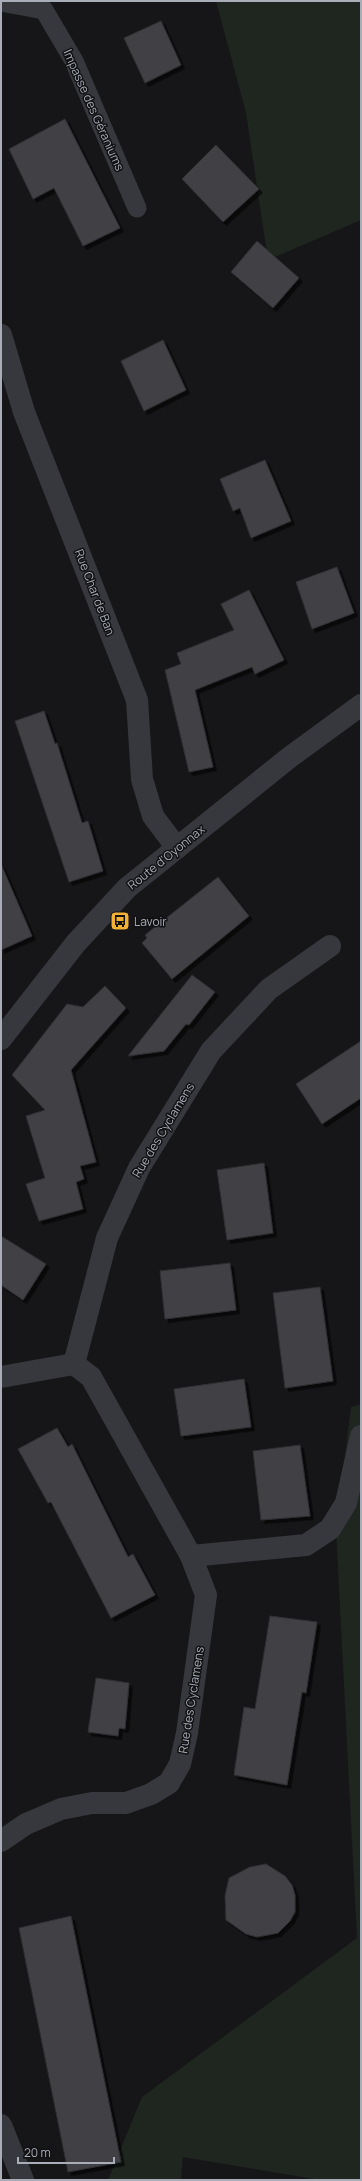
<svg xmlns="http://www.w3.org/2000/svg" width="362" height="2181" viewBox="0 0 362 2181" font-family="Manrope,sans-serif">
<defs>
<filter id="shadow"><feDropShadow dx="3.5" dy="3.5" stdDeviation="0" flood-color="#0009"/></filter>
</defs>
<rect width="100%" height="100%" fill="#161618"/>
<!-- green -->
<g fill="#1e261f">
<polygon points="216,1 361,1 361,220 268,260 246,113"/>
<polygon points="361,1404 361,2180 320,2180 183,2157 181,2180 108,2180 142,2097 357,1938 336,1529 351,1407"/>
</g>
<!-- building -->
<g fill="#404145" stroke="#303034" filter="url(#shadow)">
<polygon points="161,21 181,65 145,83 124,38"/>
<polygon points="65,119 120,228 83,246 54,188 33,199 9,149"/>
<polygon points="216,145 259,189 223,222 182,179"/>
<polygon points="257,241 299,278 273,308 231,272"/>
<polygon points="163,340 186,390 144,411 121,361"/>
<polygon points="265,460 291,521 251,538 240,508 233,511 220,479"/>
<polygon points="337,567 354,613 312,629 296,582"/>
<polygon points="249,590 284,660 255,674 252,667 195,690 213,767 189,772 165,670 181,664 177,653 234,630 221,604"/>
<polygon points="44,711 55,744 57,743 82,823 88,821 103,871 69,882 15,721"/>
<polygon points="1,864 32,936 1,950"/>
<polygon points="218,877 249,916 172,979 142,943 147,938 145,935"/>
<polygon points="192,975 215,992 189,1025 186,1024 164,1051 128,1056"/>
<polygon points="105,986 126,1008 71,1070 96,1162 80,1166 84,1179 76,1182 83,1209 39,1221 26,1184 45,1178 26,1116 45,1110 12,1075 67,1004 83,1007"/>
<polygon points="361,1041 361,1098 322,1124 296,1084"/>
<polygon points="264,1163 273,1233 227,1240 217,1170"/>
<polygon points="1,1236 46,1264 23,1300 1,1285"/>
<polygon points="230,1263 236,1310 165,1319 160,1271"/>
<polygon points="320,1287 333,1381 285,1388 273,1293"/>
<polygon points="244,1379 251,1427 181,1436 174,1389"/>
<polygon points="57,1428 68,1447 72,1444 128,1557 133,1554 155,1595 111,1618 51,1502 48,1503 18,1449"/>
<polygon points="300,1445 310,1516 261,1520 253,1451"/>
<polygon points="270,1616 317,1622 306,1693 302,1692 287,1785 234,1775 244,1707 255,1709"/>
<polygon points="96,1678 129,1683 125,1729 119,1728 118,1736 88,1732"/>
<polygon points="266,1864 285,1876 292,1885 295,1895 295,1912 290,1921 278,1933 257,1937 246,1934 226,1920 225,1896 229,1878 250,1867"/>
<polygon points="71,1916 121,2162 68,2172 19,1928"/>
</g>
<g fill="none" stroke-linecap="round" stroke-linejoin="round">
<!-- service -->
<polyline stroke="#37383d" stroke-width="19" points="1,2 44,10 74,61 137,208"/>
<!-- minor -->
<g stroke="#37383d" stroke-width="22">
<polyline points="1,335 24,412 137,700 142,779 153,816 177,848"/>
<polyline points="1,1039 76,943 127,888 290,757 361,705"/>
<polyline points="74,1364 107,1238 139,1168 211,1051 269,989 330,946"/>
<polyline points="1,1377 74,1364 91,1377 191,1556 206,1595 187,1733 180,1764 169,1783 151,1794 126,1803 92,1803 61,1809 26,1824 1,1841"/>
<polyline points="191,1556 306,1545 330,1529 346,1503 361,1436"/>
<polyline points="1,2125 23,2180"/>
</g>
</g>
<!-- icons -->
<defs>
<symbol id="bus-square" viewBox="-11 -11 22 22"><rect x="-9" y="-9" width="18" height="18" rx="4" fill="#f2b134" stroke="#111113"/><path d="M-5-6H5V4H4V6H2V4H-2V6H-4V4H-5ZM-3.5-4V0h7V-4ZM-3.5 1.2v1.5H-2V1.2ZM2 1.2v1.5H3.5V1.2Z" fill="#111"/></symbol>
</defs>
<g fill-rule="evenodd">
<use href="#bus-square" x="109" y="910" width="22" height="22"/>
</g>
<g text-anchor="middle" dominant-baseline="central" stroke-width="3" stroke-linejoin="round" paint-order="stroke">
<!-- street labels -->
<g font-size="12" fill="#a8adb8" stroke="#111113">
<text transform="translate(94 110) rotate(66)">Impasse des Géraniums</text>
<text transform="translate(95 592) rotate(69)">Rue Char de Ban</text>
<text transform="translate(166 857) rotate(-39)">Route d'Oyonnax</text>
<text transform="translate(163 1130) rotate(-59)">Rue des Cyclamens</text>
<text transform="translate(191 1700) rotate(-81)">Rue des Cyclamens</text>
</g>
<!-- poi labels -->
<g font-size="12" fill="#a8adb8" stroke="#111113" text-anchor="start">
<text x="134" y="921">Lavoir</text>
</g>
</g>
<!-- border -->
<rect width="362" height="2181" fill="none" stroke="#a8adb8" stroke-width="4"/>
<!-- scale -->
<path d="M18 2157v6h96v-6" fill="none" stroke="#a8adb8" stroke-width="2"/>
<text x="24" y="2157" font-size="12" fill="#a8adb8" stroke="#111113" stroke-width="3" paint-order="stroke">20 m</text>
</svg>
